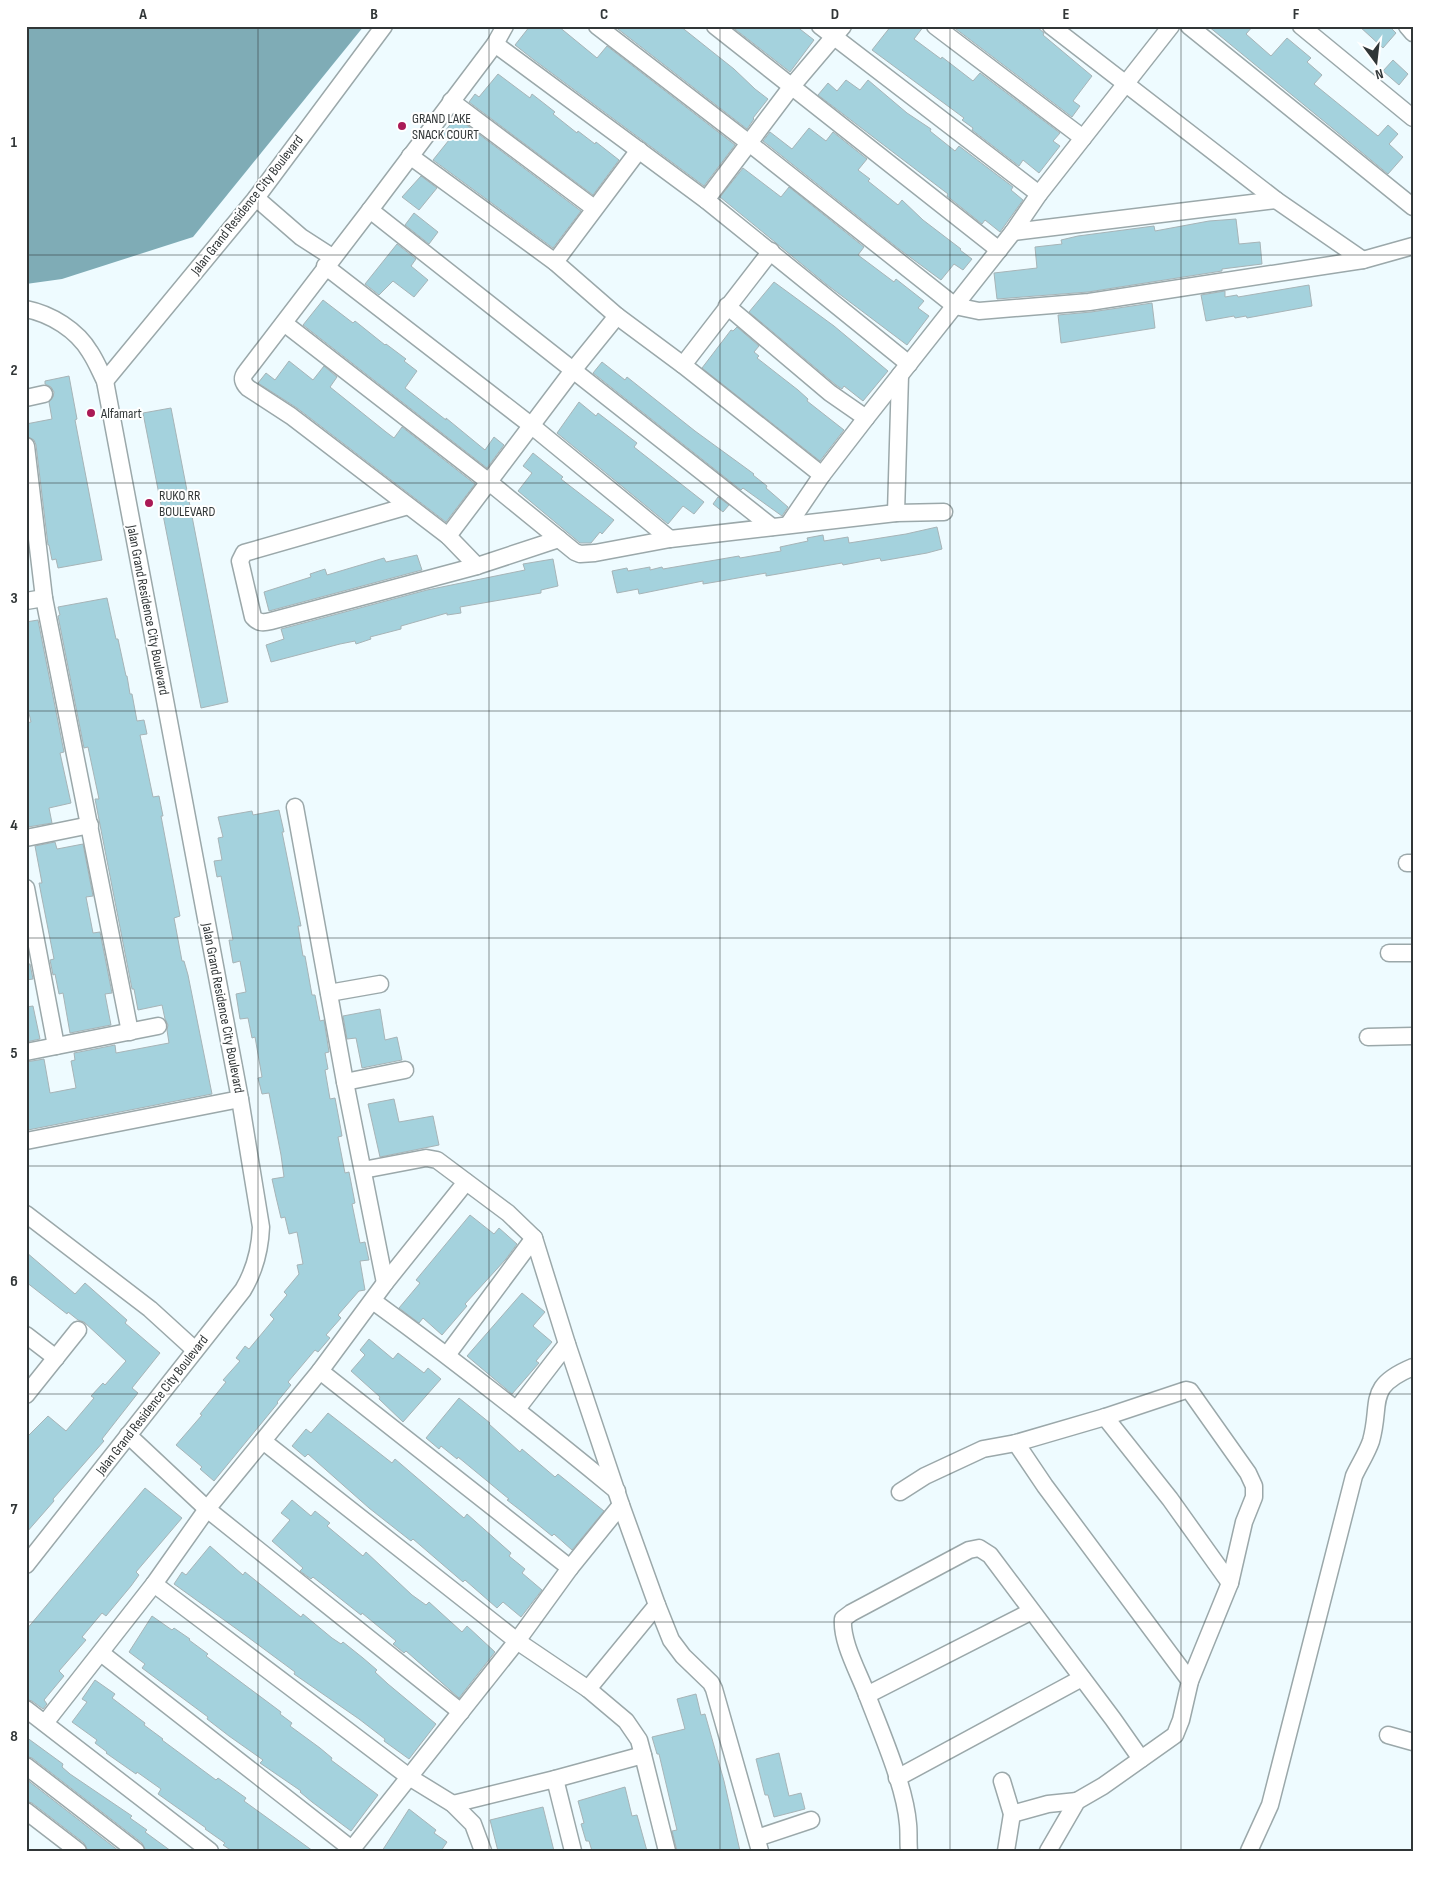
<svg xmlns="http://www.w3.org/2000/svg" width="1439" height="1877" viewBox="0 0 1439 1877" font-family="'Sofia Sans Condensed',sans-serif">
<rect width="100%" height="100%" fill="#eefbff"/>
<!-- water -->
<polygon fill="#7facb6" points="26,26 364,26 193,237 62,279 26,284"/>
<!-- building -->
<g fill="#a4d2dd" stroke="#a7b4b7">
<polygon points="530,26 558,26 597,58 607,46 735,145 704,186 534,60 515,45"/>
<polygon points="614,26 680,26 734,69 755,89 768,99 753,118 754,119 747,129"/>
<polygon points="731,26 796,26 814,40 790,72"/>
<polygon points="891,26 924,26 914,39 941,59 942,57 973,81 980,73 1060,133 1053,141 1060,146 1039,173 1023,160 1019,166 972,130 973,128 962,120 964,118 872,50"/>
<polygon points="952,26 1036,26 1044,33 1043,35 1092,76 1073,101 1080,106 1072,117"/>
<polygon points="1208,26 1253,26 1246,34 1271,56 1287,38 1311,58 1307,62 1322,75 1314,84 1378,136 1388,125 1398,134 1389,144 1403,157 1388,174"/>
<polygon points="1359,26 1389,26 1396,33 1383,48"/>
<polygon points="1393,60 1408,74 1399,85 1383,71"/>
<polygon points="498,74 530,98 532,94 555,112 553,114 577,133 578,131 595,144 596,142 619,160 593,195 469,102 475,94 479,97"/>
<polygon points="846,80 860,90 868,80 907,113 931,129 930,131 955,151 959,146 1013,187 1011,190 1023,200 1000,232 985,220 982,224 947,196 948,194 818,95 828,83 837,91"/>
<polygon points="456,117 581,211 553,248 433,160 449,140 442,135"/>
<polygon points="809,128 826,141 833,132 867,159 858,170 870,179 868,181 898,205 902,200 923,220 961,249 960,250 972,259 963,270 954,264 941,280 899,249 763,141 770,132 792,149"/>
<polygon points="743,168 781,197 789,187 864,247 858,255 894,282 896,279 924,301 918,308 929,316 907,345 826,284 720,197"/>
<polygon points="421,176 437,188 419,210 402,197"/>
<polygon points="414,213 438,232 429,244 405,225"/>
<polygon points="1236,219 1239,244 1260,242 1262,264 1222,269 1222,271 1088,292 997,299 994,273 1037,268 1035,247 1062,244 1061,240 1078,236 1154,226 1155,231 1209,221"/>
<polygon points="397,244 416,259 411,266 428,280 414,297 393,281 379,295 365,284"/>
<polygon points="774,282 834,326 888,371 863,401 844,386 842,389 836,385 749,312"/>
<polygon points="1309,285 1312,306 1247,318 1246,316 1235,318 1234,316 1206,321 1201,295 1225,291 1225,297 1237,295 1238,297"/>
<polygon points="323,300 353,323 355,321 385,345 386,344 406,359 404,361 417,371 405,388 446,420 446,418 485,450 494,437 504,445 487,468 303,325"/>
<polygon points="1152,303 1155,328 1061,343 1058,315 1091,312"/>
<polygon points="737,327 759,346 754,352 759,356 757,358 798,390 808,399 807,401 844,430 820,461 702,368 731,330 733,331"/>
<polygon points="289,361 313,380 324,366 337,377 330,387 386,432 394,438 402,427 475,484 446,522 297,408 258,383 266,373 275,380"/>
<polygon points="602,362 625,380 627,377 695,431 754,474 753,475 767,486 766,488 788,507 782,516 743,488 741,490 593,373"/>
<polygon points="69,376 77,419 75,420 102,560 58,568 56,559 52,560 49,545 48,545 36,445 34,440 26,436 26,424 52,419 49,402 53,397 54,392 51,387 45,384 45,381"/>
<polygon points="579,402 596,416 598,413 637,443 634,447 704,502 694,514 683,506 668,524 557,433"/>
<polygon points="171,408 228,702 201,708 143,413"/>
<polygon points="533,453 563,477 561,479 614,520 602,534 600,532 591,543 580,543 518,491 532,473 523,466"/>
<polygon points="718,497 729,505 723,512 713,504"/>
<polygon points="937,527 942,549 927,553 881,561 880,558 843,565 842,563 766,576 766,573 715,582 703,584 703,581 639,594 638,589 617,593 612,571 627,568 628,571 650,567 650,570 662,567 663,569 739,556 740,558 781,551 780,547 808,541 807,538 823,535 824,541 848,537 849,543 906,534"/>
<polygon points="417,555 422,570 269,611 264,592 311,577 310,574 325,569 327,575 384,558 386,562"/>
<polygon points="553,559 558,586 541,590 541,593 460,607 461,613 447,615 447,613 401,626 401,629 370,637 371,639 356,644 355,641 340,644 271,662 266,645 284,639 281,629 427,590 525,570 523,564"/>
<polygon points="107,598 116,639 118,639 126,676 127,676 130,694 132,694 137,721 144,720 147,734 140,735 153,797 159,796 163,816 161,816 180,916 174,918 182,961 184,961 188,975 212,1094 28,1130 26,1122 26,1062 44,1059 50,1093 76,1088 71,1061 75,1060 74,1053 115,1045 116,1053 169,1043 167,1030 168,1025 165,1019 162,1005 138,1010 134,989 132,989 95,799 99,799 88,747 84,748 58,616 60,615 58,607"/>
<polygon points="38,620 64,752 60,753 71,803 49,808 52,823 28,827 26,820 26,723 31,722 26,700 26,622"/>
<polygon points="279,810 284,832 282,832 301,926 298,926 303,956 305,956 312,995 315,995 320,1021 324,1020 329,1052 325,1053 328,1069 325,1070 330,1099 335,1098 341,1130 342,1136 338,1137 345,1173 349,1172 355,1203 352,1204 360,1243 365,1242 369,1260 360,1261 365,1290 359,1291 338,1315 341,1318 326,1335 330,1338 318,1352 315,1350 288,1382 291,1385 277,1402 278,1403 214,1481 200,1469 202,1467 176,1445 202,1415 200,1414 226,1382 223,1380 240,1361 236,1358 245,1346 249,1349 274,1319 270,1315 287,1295 284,1292 299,1274 297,1265 303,1264 297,1232 289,1234 285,1217 281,1218 276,1197 272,1179 284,1177 281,1155 269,1093 262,1094 258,1078 262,1077 255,1037 252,1038 248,1018 240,1019 236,994 246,992 240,961 233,963 229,940 233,940 221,876 217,877 214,861 222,860 218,838 223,837 218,817 252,811 253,815"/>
<polygon points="55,842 57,849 83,844 93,896 86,897 93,933 100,932 112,993 105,994 111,1025 70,1033 63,993 59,994 55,974 53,975 50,960 54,959 39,883 42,883 35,846"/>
<polygon points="26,964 30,964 33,979 26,980"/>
<polygon points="33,1006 40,1039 26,1042 26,1007"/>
<polygon points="380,1009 385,1040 397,1037 402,1060 362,1068 356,1038 347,1039 343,1016"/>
<polygon points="394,1099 399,1122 433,1116 439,1145 380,1157 368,1104"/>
<polygon points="470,1215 494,1234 499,1228 517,1244 506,1259 465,1304 467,1306 442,1335 423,1318 419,1323 399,1308 420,1283 416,1280"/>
<polygon points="26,1252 75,1294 85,1283 127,1320 125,1323 160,1353 132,1388 138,1393 102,1439 104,1441 53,1499 54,1501 26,1533 26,1438 48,1416 66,1431 94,1398 91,1396 103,1383 105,1385 126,1361 84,1322 78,1320 68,1312 67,1314 26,1282"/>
<polygon points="522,1293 545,1312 533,1326 552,1342 536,1361 539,1363 512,1394 467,1356"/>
<polygon points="369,1339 393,1359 398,1353 424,1373 428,1368 441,1379 403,1422 379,1399 380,1397 351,1371 365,1355 360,1350"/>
<polygon points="459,1398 490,1423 489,1424 520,1452 522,1449 555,1477 558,1474 604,1511 572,1550 554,1534 552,1536 520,1510 507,1500 509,1499 458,1457 457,1459 441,1446 439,1449 426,1438"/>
<polygon points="328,1413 392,1463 395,1459 464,1518 467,1514 511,1553 509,1556 525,1569 522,1573 542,1590 521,1617 503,1602 497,1608 465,1580 463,1582 413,1539 411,1541 369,1508 308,1454 305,1457 292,1446 306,1429 311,1433"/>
<polygon points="145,1488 182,1518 136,1572 139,1575 131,1586 106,1616 102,1613 82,1637 86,1640 59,1671 64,1676 44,1700 47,1704 43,1709 32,1701 26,1699 26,1630"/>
<polygon points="292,1500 311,1516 315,1511 330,1523 327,1526 363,1556 366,1552 412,1595 426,1605 429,1602 462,1632 467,1626 495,1652 459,1698 406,1651 404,1653 393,1644 396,1641 362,1613 361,1615 313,1577 311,1579 300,1571 303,1568 272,1541 290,1520 281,1513"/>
<polygon points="210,1546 243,1575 245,1572 301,1617 303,1614 332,1638 341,1644 343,1642 363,1658 377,1670 375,1672 388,1684 436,1724 409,1759 384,1741 385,1739 359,1719 294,1674 295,1672 245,1635 174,1584 182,1572 186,1575"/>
<polygon points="152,1616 172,1630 174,1628 190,1639 189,1640 208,1654 206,1656 281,1712 280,1714 292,1723 290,1726 320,1748 332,1758 331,1760 378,1795 351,1831 312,1802 300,1792 301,1791 260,1763 263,1760 229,1736 207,1719 208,1717 142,1668 145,1664 129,1652"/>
<polygon points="95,1680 115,1694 112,1698 145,1723 144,1725 163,1739 162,1740 216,1780 218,1778 246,1798 244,1801 313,1851 232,1851 223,1845 225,1843 205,1829 206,1828 158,1794 161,1789 137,1772 136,1774 106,1753 107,1752 95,1743 97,1740 72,1722 87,1702 82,1699"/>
<polygon points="696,1694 701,1715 705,1714 724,1781 740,1851 677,1851 672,1831 677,1830 659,1754 657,1754 652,1737 685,1729 677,1699"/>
<polygon points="26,1737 63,1764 62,1767 70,1774 132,1816 130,1818 147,1830 145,1832 171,1851 146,1851 142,1843 32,1758 26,1756"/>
<polygon points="779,1753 789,1796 801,1793 805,1809 774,1817 768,1795 765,1795 756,1759"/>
<polygon points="26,1779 119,1851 88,1851 84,1843 32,1803 26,1801"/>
<polygon points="625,1787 632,1816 637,1815 647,1851 592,1851 589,1841 586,1841 581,1824 584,1823 578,1801"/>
<polygon points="543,1807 554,1851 498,1851 490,1820"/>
<polygon points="409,1809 436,1830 434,1833 447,1842 441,1851 382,1851"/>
</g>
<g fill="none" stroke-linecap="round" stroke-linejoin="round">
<defs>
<g id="minor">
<polyline points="597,26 749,143 955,306 979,311 1089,302 1363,260 1413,246"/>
<polyline points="715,26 999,250"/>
<polyline points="820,26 1039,194"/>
<polyline points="935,26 1083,138"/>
<polyline points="1051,26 1276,200 1363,260"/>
<polyline points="1189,26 1413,207"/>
<polyline points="1301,26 1413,118"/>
<polyline points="1407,26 1413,33"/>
<polyline points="495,44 706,200 909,364"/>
<polyline points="451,101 594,208"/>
<polyline points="410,156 555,262 617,316 683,365 822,475"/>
<polyline points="256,198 301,237 332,257"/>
<polyline points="706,200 792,86 843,26"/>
<polyline points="370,210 772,527"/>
<polyline points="1013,232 1276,200"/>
<polyline points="555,262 639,150"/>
<polyline points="325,266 532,426 670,539"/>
<polyline points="727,306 830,393 866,418"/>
<path d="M26,309C51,314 77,330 90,352C96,361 100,371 105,381L240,1099L261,1227C260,1250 255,1270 243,1290L26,1565"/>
<polyline points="284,323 489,482 575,552 580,554 595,553 670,539 896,513 944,512"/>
<polyline points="683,365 771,251"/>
<polyline points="105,381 256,198 384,26"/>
<polyline points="26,398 44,394"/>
<polyline points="26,446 44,598 130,1032"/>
<path d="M408,506L244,553L240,561L253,617C258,623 263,623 271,621L477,566L559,539"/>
<polyline points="896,513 900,375"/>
<polyline points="788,525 822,475 866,418 1013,232 1039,194 1171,26"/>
<polyline points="448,536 574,369 617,316"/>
<path d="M477,566L448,536L291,416L248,388C243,383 241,378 246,372L370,210L495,44L505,26"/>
<polyline points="26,601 44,598"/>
<polyline points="295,807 345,1082 385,1283"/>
<polyline points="26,838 90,825"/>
<polyline points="1407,863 1413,863"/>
<polyline points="26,888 56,1046"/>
<polyline points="1389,953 1413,953"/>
<polyline points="329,993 380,984"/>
<polyline points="1368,1037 1413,1036"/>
<polyline points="26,1052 158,1026"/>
<polyline points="345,1082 405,1070"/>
<polyline points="26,1141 240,1099"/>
<polyline points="363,1170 426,1158 437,1160 508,1213 534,1238 567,1344 621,1505 657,1605 671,1640 683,1656 711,1683 714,1689 760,1851"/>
<polyline points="26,1214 150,1309 195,1350"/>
<path d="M373,1301C457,1362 537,1425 617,1491"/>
<polyline points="26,1335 56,1358"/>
<polyline points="447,1355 534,1238"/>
<polyline points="320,1371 570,1568"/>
<polyline points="26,1395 78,1330"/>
<polyline points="517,1409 567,1344"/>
<polyline points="1105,1417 1170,1499 1230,1583"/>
<polyline points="128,1435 207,1509 461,1712"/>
<polyline points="263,1441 517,1641 588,1689 626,1721 639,1740 643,1755 667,1851"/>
<polyline points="1016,1443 1045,1486 1190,1681"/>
<polyline points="900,1492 925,1476 983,1449 1016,1443 1105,1417 1186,1390 1190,1391 1248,1473 1254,1486 1254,1497 1244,1522 1230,1583 1190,1681 1181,1720 1175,1735 1103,1786 1077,1801 1048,1851"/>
<polyline points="154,1584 409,1777 453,1804 473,1824 483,1851"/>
<polyline points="101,1653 354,1851"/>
<polyline points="588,1689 657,1605"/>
<polyline points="867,1695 1030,1612"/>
<polyline points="26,1709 210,1851"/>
<polyline points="45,1723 154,1584 207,1509 320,1371 385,1283 466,1182"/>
<polyline points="1388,1735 1413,1742"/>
<polyline points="26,1766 136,1851"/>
<polyline points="897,1778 1082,1678"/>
<polyline points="555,1779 573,1851"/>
<polyline points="1002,1781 1012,1814 1006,1851"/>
<polyline points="453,1804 555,1779 643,1755"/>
<polyline points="26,1811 78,1851"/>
<polyline points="1012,1814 1048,1804 1077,1801"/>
<polyline points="757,1838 811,1820"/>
<polyline points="352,1849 517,1641 570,1568 621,1505"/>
<path d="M909,1851C908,1842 909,1833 908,1824C905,1786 881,1732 867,1695C859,1673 841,1642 843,1619L851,1613L969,1550L979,1548L990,1555L1113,1719L1141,1759"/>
<path d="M1249,1851L1270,1805L1354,1476C1359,1465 1367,1453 1371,1441C1382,1402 1365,1387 1413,1367"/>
</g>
</defs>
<!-- minor casing -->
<use href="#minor" stroke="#9ba8aa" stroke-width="19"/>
<!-- minor -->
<use href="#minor" stroke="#fff" stroke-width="16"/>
</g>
<!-- grid -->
<path fill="none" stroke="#313637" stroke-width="1" stroke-opacity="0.55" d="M258,26V1851M489,26V1851M720,26V1851M950,26V1851M1181,26V1851M26,255H1413M26,483H1413M26,711H1413M26,938H1413M26,1166H1413M26,1394H1413M26,1622H1413"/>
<!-- markers -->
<g fill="#aa1a56" stroke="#fff" stroke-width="2">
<circle cx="402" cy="126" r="5"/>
<circle cx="91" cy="413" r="5"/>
<circle cx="149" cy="503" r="5"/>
</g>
<g text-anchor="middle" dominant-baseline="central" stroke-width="4" stroke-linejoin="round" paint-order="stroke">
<!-- poi labels -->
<g font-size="14" fill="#313637" stroke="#fff" text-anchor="start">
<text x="412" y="118">GRAND LAKE<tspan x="412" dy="16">SNACK COURT</tspan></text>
<text x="101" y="413">Alfamart</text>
<text x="159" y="495">RUKO RR<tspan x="159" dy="16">BOULEVARD</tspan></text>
</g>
<!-- street labels -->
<g font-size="14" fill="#313637" stroke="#fff">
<text transform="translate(247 205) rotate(-52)">Jalan Grand Residence City Boulevard</text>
<text transform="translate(148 610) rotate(79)">Jalan Grand Residence City Boulevard</text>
<text transform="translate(223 1008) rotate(79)">Jalan Grand Residence City Boulevard</text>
<text transform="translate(152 1405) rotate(-52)">Jalan Grand Residence City Boulevard</text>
</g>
</g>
<!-- border -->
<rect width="1439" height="1877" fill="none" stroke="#ffffff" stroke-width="55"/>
<!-- north arrow -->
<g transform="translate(1376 62) rotate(165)" stroke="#ffffff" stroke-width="4" paint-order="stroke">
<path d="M0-4L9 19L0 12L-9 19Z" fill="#313637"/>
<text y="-8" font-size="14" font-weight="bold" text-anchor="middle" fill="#313637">N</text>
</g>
<rect x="28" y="28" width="1384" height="1822" fill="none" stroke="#313637" stroke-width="2"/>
<g font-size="16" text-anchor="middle" font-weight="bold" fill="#313637">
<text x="143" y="19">A</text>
<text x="374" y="19">B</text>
<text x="604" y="19">C</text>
<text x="835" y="19">D</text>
<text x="1066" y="19">E</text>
<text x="1296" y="19">F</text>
<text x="14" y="147">1</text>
<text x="14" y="375">2</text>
<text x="14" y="603">3</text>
<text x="14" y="830">4</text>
<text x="14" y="1058">5</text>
<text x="14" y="1286">6</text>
<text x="14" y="1514">7</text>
<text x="14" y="1741">8</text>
</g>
</svg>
